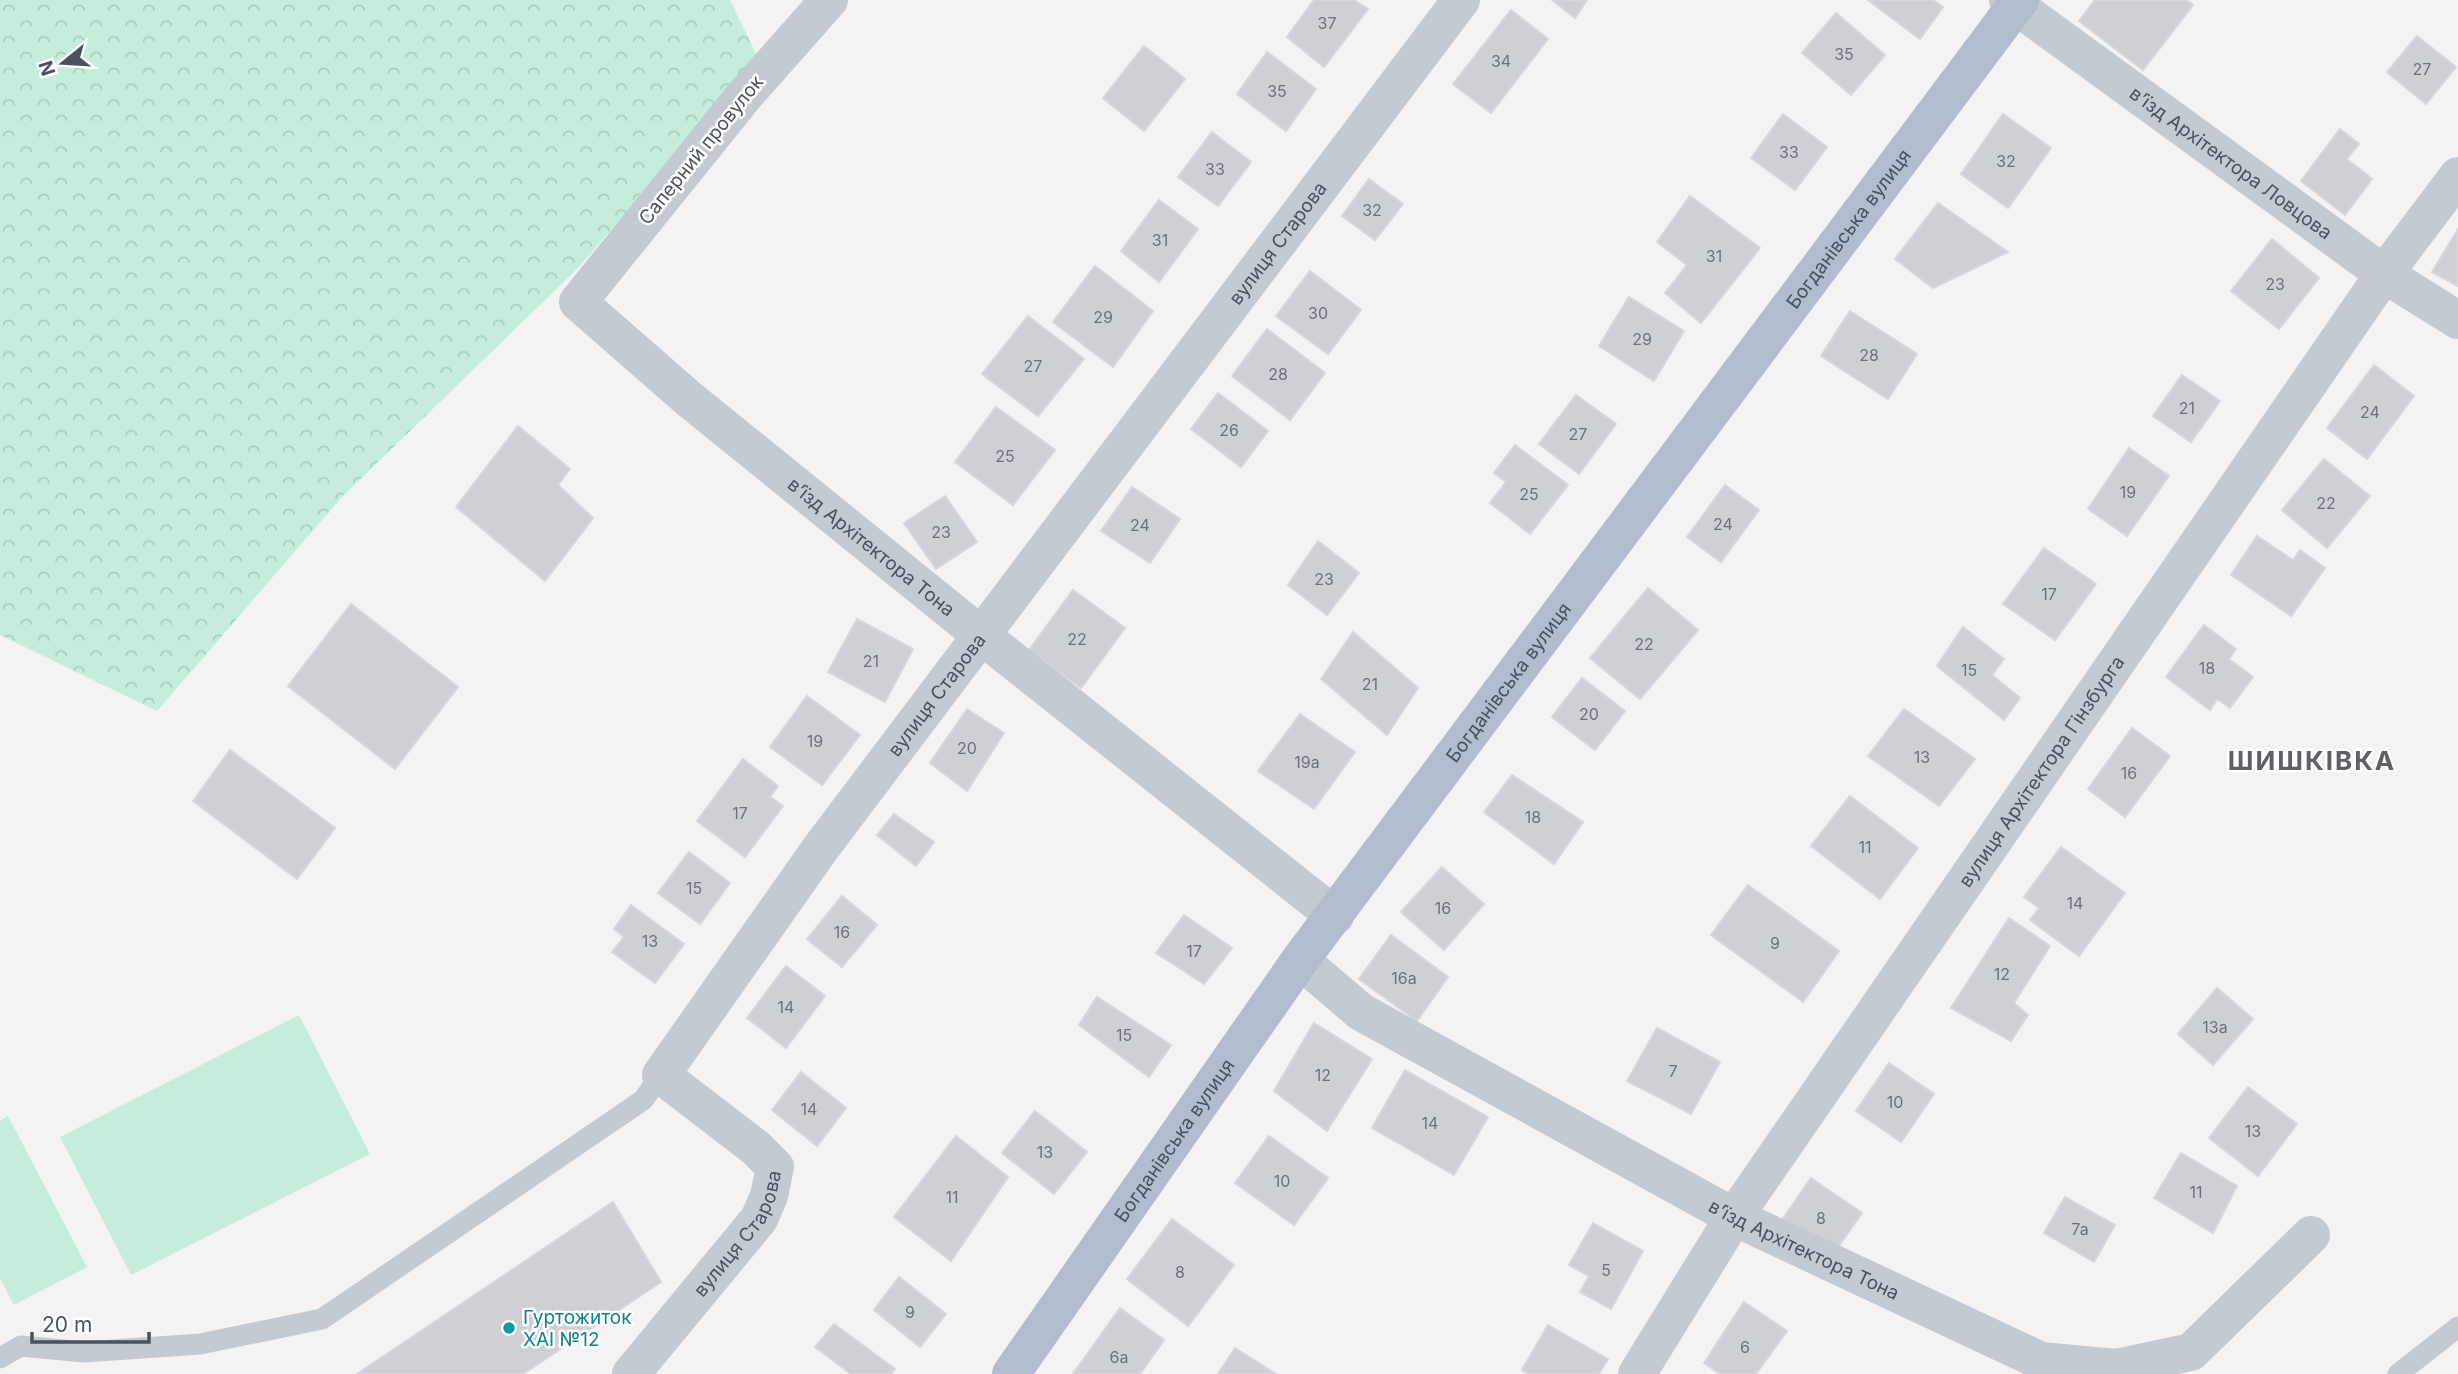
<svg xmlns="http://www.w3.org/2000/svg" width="2458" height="1374" viewBox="0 0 2458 1374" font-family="Inter,sans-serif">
<defs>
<pattern id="forest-crowns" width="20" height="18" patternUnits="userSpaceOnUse" patternTransform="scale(1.75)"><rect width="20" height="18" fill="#c4eedb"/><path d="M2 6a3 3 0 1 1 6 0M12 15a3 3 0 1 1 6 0" fill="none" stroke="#aacebe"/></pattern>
</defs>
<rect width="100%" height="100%" fill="#f4f2f2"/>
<!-- forest -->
<polygon fill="url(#forest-crowns)" points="0,0 730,0 759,60 578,268 342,497 157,711 0,635"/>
<!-- pitch -->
<g fill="#c4eedb">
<polygon points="299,1015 370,1154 131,1275 60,1137"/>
<polygon points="8,1116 87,1267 14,1305 0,1278 0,1121"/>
</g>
<!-- building -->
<g fill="#cfd0d6" stroke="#d6d7dd" stroke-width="2">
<polygon points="1314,0 1354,0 1368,9 1324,67 1287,37"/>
<polygon points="1552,0 1587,0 1575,18"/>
<polygon points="1868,0 1933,0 1943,7 1920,39"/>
<polygon points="2095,0 2186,0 2193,5 2143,70 2079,21"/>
<polygon points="1511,10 1548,39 1491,113 1453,84"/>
<polygon points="1836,13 1885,55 1851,95 1802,53"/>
<polygon points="2417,36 2456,67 2426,104 2387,72"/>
<polygon points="1144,46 1185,79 1144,131 1103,98"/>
<polygon points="1267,52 1316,89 1286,131 1237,94"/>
<polygon points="1783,114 1827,147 1795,190 1751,158"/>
<polygon points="2003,114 2051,148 2008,208 1961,174"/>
<polygon points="2340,129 2359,144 2347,159 2372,179 2345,215 2301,181"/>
<polygon points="1212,132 1251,162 1218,206 1178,177"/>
<polygon points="1369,179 1403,204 1375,240 1342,216"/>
<polygon points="1690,196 1760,248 1701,323 1665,293 1687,265 1657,242"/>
<polygon points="1159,200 1198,229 1159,282 1121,251"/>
<polygon points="1938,203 2008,252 1933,288 1895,259"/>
<polygon points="2458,229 2458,286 2432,272"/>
<polygon points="2272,239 2319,278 2279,329 2231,291"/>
<polygon points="1095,266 1153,311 1113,367 1053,322"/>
<polygon points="1310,271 1361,310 1328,354 1276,316"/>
<polygon points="1629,297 1684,331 1654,381 1599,346"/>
<polygon points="1850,311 1917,354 1888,399 1821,356"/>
<polygon points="1028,316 1084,359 1038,416 982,374"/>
<polygon points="1267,329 1325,373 1290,420 1232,376"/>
<polygon points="2374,365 2414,396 2367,459 2327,428"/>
<polygon points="2182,375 2220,401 2191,442 2153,416"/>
<polygon points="1218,393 1268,431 1241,467 1191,429"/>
<polygon points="1576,395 1616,424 1579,474 1539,444"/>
<polygon points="996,407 1055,450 1013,505 955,462"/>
<polygon points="518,426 570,469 558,485 593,518 545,581 456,507"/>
<polygon points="1515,445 1568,485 1530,534 1490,503 1506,482 1494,473"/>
<polygon points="2129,448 2169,476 2127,536 2088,509"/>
<polygon points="2324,459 2370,496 2327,548 2282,510"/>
<polygon points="1725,485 1759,510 1721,562 1687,537"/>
<polygon points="1132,487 1180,519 1150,563 1101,531"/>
<polygon points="945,496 977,542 936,569 904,523"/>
<polygon points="2257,536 2293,560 2300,550 2325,568 2291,616 2231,575"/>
<polygon points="1318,541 1359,573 1327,615 1288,585"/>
<polygon points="2044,548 2096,584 2055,640 2003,604"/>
<polygon points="1648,588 1698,630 1640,699 1590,658"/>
<polygon points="1073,590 1125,628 1081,688 1029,650"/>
<polygon points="351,604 458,687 395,769 288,686"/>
<polygon points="857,619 913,649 885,702 828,672"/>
<polygon points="2204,625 2236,649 2229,659 2253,677 2230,708 2217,699 2210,710 2166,677"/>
<polygon points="1963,627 2004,659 1992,675 2020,698 2004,720 1937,666"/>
<polygon points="1353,632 1418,688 1387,735 1321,679"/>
<polygon points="1582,678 1625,711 1595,750 1552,717"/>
<polygon points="807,696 860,735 822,785 770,747"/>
<polygon points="967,709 1004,733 967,791 930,763"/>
<polygon points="1904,709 1975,759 1939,806 1868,756"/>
<polygon points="1300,714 1355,752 1314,809 1258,771"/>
<polygon points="2132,728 2170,756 2125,817 2088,789"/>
<polygon points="230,750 335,828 297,879 193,801"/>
<polygon points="743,759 778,786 770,797 783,806 745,857 697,821"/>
<polygon points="1512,775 1583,822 1554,864 1484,812"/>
<polygon points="1850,796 1918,848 1880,899 1811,846"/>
<polygon points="894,814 934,842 916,866 877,835"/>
<polygon points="2061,847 2125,893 2079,956 2030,920 2039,908 2024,897"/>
<polygon points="689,852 730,883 700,924 658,893"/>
<polygon points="1442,867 1484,904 1444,950 1401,912"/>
<polygon points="1748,885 1839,951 1803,1002 1711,935"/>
<polygon points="842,896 877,925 842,967 807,939"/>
<polygon points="631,905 684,944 655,983 612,952 624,937 614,929"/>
<polygon points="1184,915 1232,948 1204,984 1156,953"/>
<polygon points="2009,918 2050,946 2014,1003 2028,1015 2011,1041 1951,1008"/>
<polygon points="1391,935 1448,977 1417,1021 1359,979"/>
<polygon points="786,966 825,996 786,1048 747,1018"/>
<polygon points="2217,988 2253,1019 2213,1065 2178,1034"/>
<polygon points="1097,997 1171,1045 1149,1077 1079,1025"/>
<polygon points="1314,1023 1372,1059 1327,1131 1274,1091"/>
<polygon points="1657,1028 1720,1062 1691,1114 1627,1081"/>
<polygon points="1889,1063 1934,1094 1901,1142 1856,1111"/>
<polygon points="1405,1070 1488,1117 1454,1175 1372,1128"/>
<polygon points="801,1072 846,1108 817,1146 772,1110"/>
<polygon points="2248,1087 2297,1124 2258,1176 2209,1138"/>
<polygon points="1035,1111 1087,1152 1054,1194 1002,1153"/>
<polygon points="956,1136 1008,1177 951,1261 894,1217"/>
<polygon points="1269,1136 1328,1178 1294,1225 1235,1183"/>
<polygon points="2181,1153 2237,1186 2213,1233 2154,1198"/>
<polygon points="1811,1178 1862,1213 1834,1253 1780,1223"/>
<polygon points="2065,1197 2115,1225 2094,1262 2044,1233"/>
<polygon points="613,1202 661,1282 523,1374 357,1374"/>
<polygon points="1172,1219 1234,1265 1188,1326 1127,1279"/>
<polygon points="1593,1223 1643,1251 1611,1309 1580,1292 1589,1276 1569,1265"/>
<polygon points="899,1277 946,1314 920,1347 874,1310"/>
<polygon points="1744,1302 1787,1331 1756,1374 1720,1374 1704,1363"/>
<polygon points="1120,1308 1164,1340 1140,1374 1073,1374"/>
<polygon points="834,1324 895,1369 891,1374 851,1374 815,1347"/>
<polygon points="1548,1325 1608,1359 1599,1374 1529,1374 1522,1370"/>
<polygon points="1235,1348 1276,1374 1218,1374"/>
</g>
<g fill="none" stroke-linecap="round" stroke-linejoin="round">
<!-- lane -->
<g stroke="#c4cad2" stroke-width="21">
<polyline points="0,1358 21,1346 84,1352 200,1344 322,1319 643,1100 661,1075"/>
<polyline points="2398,1374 2458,1327"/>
</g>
<!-- street -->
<g stroke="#c4cad2" stroke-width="38">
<path id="s1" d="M829,0L744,96L578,302L689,399L982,636L1335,916"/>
<path id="s2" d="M2008,0L2384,274L2458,320"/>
<path id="s3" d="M1300,960L1361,1012L1734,1217L2041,1361L2116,1368L2191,1352L2311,1235"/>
<path id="s4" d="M631,1374L759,1219L769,1196L775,1167L756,1148L661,1075L820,849L1461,0"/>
<path id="s5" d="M1637,1374L1734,1217L2384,274L2458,176"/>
</g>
<!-- primary -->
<path stroke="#b3bcce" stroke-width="38" id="s6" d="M1011,1374L1300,960L2020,0"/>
</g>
<!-- markers -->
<circle fill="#0f9aa8" stroke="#fff" stroke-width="2.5" cx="509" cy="1328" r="7"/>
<g text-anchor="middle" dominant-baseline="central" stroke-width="5" stroke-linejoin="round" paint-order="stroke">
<!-- number labels -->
<g font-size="16" fill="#6b727c">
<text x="1327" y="23">37</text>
<text x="1844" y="54">35</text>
<text x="1501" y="61">34</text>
<text x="2422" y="69">27</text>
<text x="1277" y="91">35</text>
<text x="1789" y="152">33</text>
<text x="2006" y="161">32</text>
<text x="1215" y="169">33</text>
<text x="1372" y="210">32</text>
<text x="1160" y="240">31</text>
<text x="1714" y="256">31</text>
<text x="2275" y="284">23</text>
<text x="1318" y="313">30</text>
<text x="1103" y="317">29</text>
<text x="1642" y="339">29</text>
<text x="1869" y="355">28</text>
<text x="1033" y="366">27</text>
<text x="1278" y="374">28</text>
<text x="2187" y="408">21</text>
<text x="2370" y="412">24</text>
<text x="1229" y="430">26</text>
<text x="1578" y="434">27</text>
<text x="1005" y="456">25</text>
<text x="2128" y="492">19</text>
<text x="1529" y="494">25</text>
<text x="2326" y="503">22</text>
<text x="1723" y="524">24</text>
<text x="1140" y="525">24</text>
<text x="941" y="532">23</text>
<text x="1324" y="579">23</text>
<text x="2049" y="594">17</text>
<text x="1077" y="639">22</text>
<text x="1644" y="644">22</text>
<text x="871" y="661">21</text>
<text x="2207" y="668">18</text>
<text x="1969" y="670">15</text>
<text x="1370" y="684">21</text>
<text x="1589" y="714">20</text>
<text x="815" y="741">19</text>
<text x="967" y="748">20</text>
<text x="1922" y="757">13</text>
<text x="1307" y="762">19а</text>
<text x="2129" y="773">16</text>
<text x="740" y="813">17</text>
<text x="1533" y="817">18</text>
<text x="1865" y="847">11</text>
<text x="694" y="888">15</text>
<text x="2075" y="903">14</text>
<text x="1443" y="908">16</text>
<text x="842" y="932">16</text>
<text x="650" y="941">13</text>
<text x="1775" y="943">9</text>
<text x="1194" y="951">17</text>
<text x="2002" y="974">12</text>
<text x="1404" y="978">16а</text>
<text x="786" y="1007">14</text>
<text x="2215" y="1027">13а</text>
<text x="1124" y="1035">15</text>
<text x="1673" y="1071">7</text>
<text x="1323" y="1075">12</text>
<text x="1895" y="1102">10</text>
<text x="809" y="1109">14</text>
<text x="1430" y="1123">14</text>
<text x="2253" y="1131">13</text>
<text x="1045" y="1152">13</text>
<text x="1282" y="1181">10</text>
<text x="2196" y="1192">11</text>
<text x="952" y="1197">11</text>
<text x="1821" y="1218">8</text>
<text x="2080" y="1229">7а</text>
<text x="1606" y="1270">5</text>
<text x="1180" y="1272">8</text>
<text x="910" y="1312">9</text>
<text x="1745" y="1347">6</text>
<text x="1119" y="1357">6а</text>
</g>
<!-- street labels -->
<g font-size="19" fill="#4a525e" stroke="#fff">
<text transform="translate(701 150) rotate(-51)">Саперний провулок</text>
<text stroke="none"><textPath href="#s2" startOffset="276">в’їзд Архітектора Ловцова</textPath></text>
<text stroke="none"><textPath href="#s6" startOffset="1419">Богданівська вулиця</textPath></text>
<text stroke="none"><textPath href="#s4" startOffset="1438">вулиця Старова</textPath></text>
<text stroke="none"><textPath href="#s1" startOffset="775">в’їзд Архітектора Тона</textPath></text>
<text stroke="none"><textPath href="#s6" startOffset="852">Богданівська вулиця</textPath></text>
<text stroke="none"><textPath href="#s4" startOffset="872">вулиця Старова</textPath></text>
<text stroke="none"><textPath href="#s5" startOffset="726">вулиця Архітектора Гінзбурга</textPath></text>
<text stroke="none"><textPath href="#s6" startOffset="285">Богданівська вулиця</textPath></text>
<text stroke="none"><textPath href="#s4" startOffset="178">вулиця Старова</textPath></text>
<text stroke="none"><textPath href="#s3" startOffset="583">в’їзд Архітектора Тона</textPath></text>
</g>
<!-- culture labels -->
<g font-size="19" fill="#0d838f" stroke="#fff" text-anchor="start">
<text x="523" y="1317">Гуртожиток<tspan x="523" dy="22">ХАІ №12</tspan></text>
</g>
<!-- district labels -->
<g font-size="26" font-weight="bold" letter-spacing="2" fill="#5f6166" stroke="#fff">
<text x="2312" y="760">ШИШКІВКА</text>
</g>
</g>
<!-- north arrow -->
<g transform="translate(63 63) rotate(252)" stroke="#ffffff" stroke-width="5" paint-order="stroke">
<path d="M0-5L12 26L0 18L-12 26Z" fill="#4a525e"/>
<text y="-10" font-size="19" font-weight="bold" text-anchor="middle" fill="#4a525e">N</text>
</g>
<!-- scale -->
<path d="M32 1332v10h117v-10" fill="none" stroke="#4a525e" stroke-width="3.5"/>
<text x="42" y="1332" font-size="21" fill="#4a525e" stroke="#ffffff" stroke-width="5" paint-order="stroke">20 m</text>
</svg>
